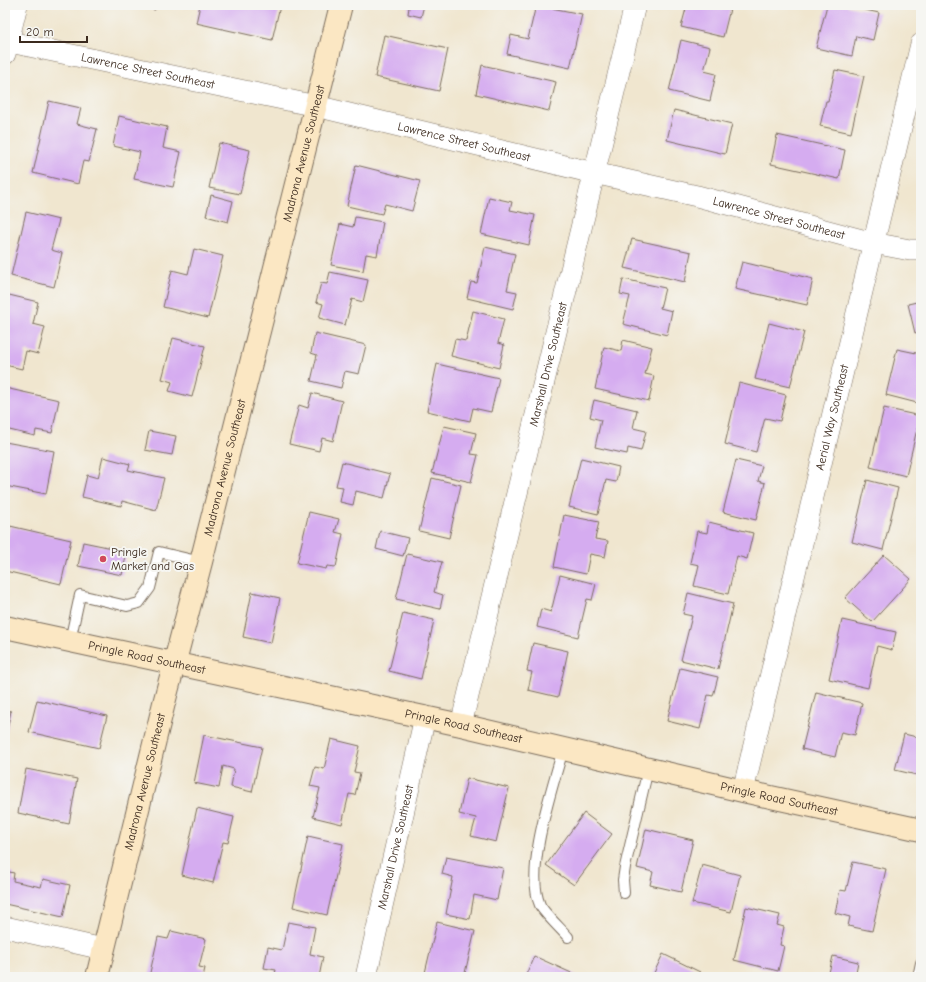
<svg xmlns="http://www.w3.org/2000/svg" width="926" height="982" viewBox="0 0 926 982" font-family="'Comic Neue',sans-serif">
<rect width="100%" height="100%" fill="#f6f6f2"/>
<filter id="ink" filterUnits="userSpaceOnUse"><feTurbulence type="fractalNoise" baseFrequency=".025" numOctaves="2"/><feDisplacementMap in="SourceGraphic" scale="8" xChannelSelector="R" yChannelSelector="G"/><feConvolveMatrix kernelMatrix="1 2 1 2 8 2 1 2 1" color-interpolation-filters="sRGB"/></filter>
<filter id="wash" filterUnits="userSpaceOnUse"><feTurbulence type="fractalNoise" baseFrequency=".012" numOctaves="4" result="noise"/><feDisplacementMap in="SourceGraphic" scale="16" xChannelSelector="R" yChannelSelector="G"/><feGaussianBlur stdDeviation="0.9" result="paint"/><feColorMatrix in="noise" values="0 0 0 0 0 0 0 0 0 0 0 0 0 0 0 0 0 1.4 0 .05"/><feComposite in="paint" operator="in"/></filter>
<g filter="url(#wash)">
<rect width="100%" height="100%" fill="#f0e6cf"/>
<g id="blocks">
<!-- building -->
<g fill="#d5acf0">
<polygon points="131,5 156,5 155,10"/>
<polygon points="200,5 274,5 280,6 272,40 196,23"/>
<polygon points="402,5 424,5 421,17 408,14 409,7"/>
<polygon points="536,5 582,14 570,68 507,54 511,35 528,39"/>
<polygon points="687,5 731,5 723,37 681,27"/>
<polygon points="827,5 843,5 879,13 873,40 856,36 852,56 816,48"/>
<polygon points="384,35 448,49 439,91 375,77"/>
<polygon points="681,40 710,47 704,71 716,74 710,101 669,91"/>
<polygon points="482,65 556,82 549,111 476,94"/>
<polygon points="835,70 864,76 851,133 820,126 826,101 828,101"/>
<polygon points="49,101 81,108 77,124 97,129 89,162 83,161 78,184 33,173"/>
<polygon points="674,110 732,124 725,154 667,140"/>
<polygon points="119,116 167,127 163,148 181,152 173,187 134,179 140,152 113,146"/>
<polygon points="777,135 845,150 839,179 771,164"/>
<polygon points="219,143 250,150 240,194 209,188"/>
<polygon points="356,165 420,181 412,211 385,204 382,214 347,206"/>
<polygon points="211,195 233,201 228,222 206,216"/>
<polygon points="489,197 512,202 510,210 535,215 529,245 481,234"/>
<polygon points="26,212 59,220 51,250 62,253 54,287 11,276"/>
<polygon points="355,217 383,222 377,256 366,254 363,271 331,265 340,224 353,227"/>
<polygon points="632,239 691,252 685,282 624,268"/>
<polygon points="485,247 515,254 507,290 517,292 513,309 467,298 471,282 477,283"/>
<polygon points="194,249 223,256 208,318 163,307 172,270 188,274"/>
<polygon points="742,262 813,279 807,305 735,289"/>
<polygon points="330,272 368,280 363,302 352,299 345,325 319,318 323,304 316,302 321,283 327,284"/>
<polygon points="623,279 665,288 660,308 672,311 667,335 623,324 630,296 620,294"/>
<polygon points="5,294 38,302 33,324 45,327 38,354 26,351 22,369 5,365"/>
<polygon points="921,301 921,331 915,333 908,304"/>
<polygon points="473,311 504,319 498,343 504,345 499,368 451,356 455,339 466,341"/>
<polygon points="769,323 804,332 790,387 755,379"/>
<polygon points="315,333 366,345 359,374 345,371 341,388 311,381 317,355 311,353"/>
<polygon points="173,338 205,346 192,397 169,391 172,382 162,379"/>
<polygon points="623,340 652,347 645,374 654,376 649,401 595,389 604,347 621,351"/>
<polygon points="897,349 921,354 921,404 886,395"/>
<polygon points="437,364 499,378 491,412 473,408 470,421 427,411"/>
<polygon points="739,383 786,395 780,421 765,418 756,452 725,444"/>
<polygon points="5,388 59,400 52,433 36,430 35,436 5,429 7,424 5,423"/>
<polygon points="312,393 342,401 333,441 322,438 319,451 289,444 299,405 308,408"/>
<polygon points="594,400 637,410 633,428 646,431 641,451 628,448 627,454 595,447 601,420 590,417"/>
<polygon points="884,408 920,416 906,476 870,467"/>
<polygon points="444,426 476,433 471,454 478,455 471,482 432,473"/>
<polygon points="149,431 176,436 172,455 145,450"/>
<polygon points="5,442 54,451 46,494 5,486"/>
<polygon points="103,457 130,464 128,470 164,478 156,510 122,501 121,506 82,497 87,475 98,478"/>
<polygon points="581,458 619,467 616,482 606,480 598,514 569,507"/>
<polygon points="736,460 762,466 758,481 765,483 756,520 723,512"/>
<polygon points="342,462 390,474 384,498 356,491 353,505 340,502 343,487 336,486"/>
<polygon points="432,478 461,485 449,538 419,531"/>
<polygon points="867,480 898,488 883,550 852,542"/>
<polygon points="309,512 339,519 335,532 343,534 336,567 327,566 326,569 297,563"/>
<polygon points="564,515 599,522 595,539 608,541 605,557 590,554 586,574 554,567"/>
<polygon points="709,522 753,533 747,559 737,556 728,594 694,586 699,565 690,563 697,531 707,533"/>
<polygon points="10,526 71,540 61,584 5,571 5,548"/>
<polygon points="380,531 408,538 403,556 376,549"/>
<polygon points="83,542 127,551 122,575 78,566"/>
<polygon points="407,554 442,562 434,592 443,595 440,609 396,599"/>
<polygon points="884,555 911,579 872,622 845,598"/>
<polygon points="560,575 596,584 592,600 587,599 578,637 537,627 541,609 551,612"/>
<polygon points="252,592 280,598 271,643 243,637"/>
<polygon points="688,593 733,604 718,669 681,660 692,616 683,614"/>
<polygon points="403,613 434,620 421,679 389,671"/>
<polygon points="842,620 896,632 892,650 877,646 868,688 829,679"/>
<polygon points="533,643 568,651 558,697 528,690 532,672 527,671"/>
<polygon points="680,668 718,677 713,696 708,695 700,729 667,721"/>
<polygon points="816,692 862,703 855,735 841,732 835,757 802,749"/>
<polygon points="37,700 107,716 99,748 29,732"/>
<polygon points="5,710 11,711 6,734 5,734"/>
<polygon points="904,734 921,738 921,776 895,770"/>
<polygon points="204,735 262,747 252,792 231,787 234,769 223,766 219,788 194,783"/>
<polygon points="331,739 360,746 354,772 360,773 355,795 349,794 342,824 313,817 320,788 310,786 315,767 324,769"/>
<polygon points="26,769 77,779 69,824 18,813"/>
<polygon points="467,778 509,788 496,842 471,836 476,818 459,814"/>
<polygon points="197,808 234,817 228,843 223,842 213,883 182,875"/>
<polygon points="584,813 612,834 574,885 546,865"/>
<polygon points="646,829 693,840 681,892 650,885 653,872 637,868"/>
<polygon points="308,836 343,844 327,915 293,907"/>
<polygon points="446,857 503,868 497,900 474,895 470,919 446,914 453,877 442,874"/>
<polygon points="853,862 886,869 872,931 848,926 850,917 835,913 840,890 846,891"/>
<polygon points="702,865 740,875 731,912 692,903"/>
<polygon points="5,871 14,873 13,881 41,887 43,879 70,885 63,917 5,904"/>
<polygon points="746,907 780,915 777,925 784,927 780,945 784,946 778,971 734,960"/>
<polygon points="288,922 315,927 310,954 323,957 319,977 274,977 276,970 264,968 268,947 282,950"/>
<polygon points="437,922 475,931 464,977 424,977"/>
<polygon points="171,931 206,939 199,967 205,968 203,977 149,977 158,937 168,939"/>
<polygon points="663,954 700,972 698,977 652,977"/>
<polygon points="534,956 578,976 578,977 525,977"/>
<polygon points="833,956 858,962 855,977 828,977"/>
</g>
</g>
</g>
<g filter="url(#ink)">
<use href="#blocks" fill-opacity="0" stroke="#7a6c5c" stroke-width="1"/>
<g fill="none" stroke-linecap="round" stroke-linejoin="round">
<defs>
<g id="lane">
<polyline points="70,641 80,595 127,606 139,603 150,588 159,552 201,562"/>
<path d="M563,749C553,787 524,869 540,905C543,912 562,930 568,937"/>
<polyline points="624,893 623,880 625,867 648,769"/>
<polyline points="918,977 921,963"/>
</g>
<g id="street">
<path id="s1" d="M5,41L316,106L594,173L697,196L873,243L910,250H921"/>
<polyline points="5,54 17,5"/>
<path id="s2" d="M461,725L635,5"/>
<path id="s3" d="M743,791L921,44"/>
<polyline points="5,927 103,949"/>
<path id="s4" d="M366,977L425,717"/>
</g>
<g id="secondary">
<path id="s5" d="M5,627L461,725L743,791L921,830"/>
<path id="s6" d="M97,977L164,703L201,562L341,5"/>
</g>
</defs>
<!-- lane casing -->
<use href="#lane" stroke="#7a6c5c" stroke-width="12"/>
<!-- street casing -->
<use href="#street" stroke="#7a6c5c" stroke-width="22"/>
<!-- secondary casing -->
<use href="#secondary" stroke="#7a6c5c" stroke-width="24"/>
<!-- lane -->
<use href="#lane" stroke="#fff" stroke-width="10"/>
<!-- street -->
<use href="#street" stroke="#fff" stroke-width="21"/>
<!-- secondary -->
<use href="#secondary" stroke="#fbe7c3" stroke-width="22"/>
</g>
</g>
<!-- markers -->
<circle fill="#d1495b" stroke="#f6f6f2" stroke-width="1.5" cx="103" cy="559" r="4"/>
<g text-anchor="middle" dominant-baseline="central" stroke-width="4" stroke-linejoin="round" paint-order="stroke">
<!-- street labels -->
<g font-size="12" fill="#3b2a1e" stroke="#f6f6f2">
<text stroke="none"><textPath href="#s1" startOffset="146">Lawrence Street Southeast</textPath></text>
<text stroke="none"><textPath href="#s1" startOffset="470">Lawrence Street Southeast</textPath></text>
<text stroke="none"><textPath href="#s6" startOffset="849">Madrona Avenue Southeast</textPath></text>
<text stroke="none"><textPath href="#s1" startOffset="794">Lawrence Street Southeast</textPath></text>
<text stroke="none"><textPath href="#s2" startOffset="371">Marshall Drive Southeast</textPath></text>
<text stroke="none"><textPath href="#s3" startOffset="384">Aerial Way Southeast</textPath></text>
<text stroke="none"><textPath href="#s6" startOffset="525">Madrona Avenue Southeast</textPath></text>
<text stroke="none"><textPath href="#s5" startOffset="145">Pringle Road Southeast</textPath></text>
<text stroke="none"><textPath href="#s5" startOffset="469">Pringle Road Southeast</textPath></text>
<text stroke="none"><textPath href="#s6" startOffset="201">Madrona Avenue Southeast</textPath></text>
<text stroke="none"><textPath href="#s5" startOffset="793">Pringle Road Southeast</textPath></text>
<text stroke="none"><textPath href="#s4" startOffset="133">Marshall Drive Southeast</textPath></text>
</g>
<!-- poi labels -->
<g font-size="12" fill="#3b2a1e" stroke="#f6f6f2" text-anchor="start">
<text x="111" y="552">Pringle<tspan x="111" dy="14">Market and Gas</tspan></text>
</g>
</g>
<!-- margin -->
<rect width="926" height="982" fill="none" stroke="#f6f6f2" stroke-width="20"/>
<!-- scale -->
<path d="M20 36v6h67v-6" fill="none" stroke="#3b2a1e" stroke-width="2"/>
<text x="26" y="36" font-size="12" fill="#3b2a1e" stroke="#f6f6f2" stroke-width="3" paint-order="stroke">20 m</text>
</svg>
